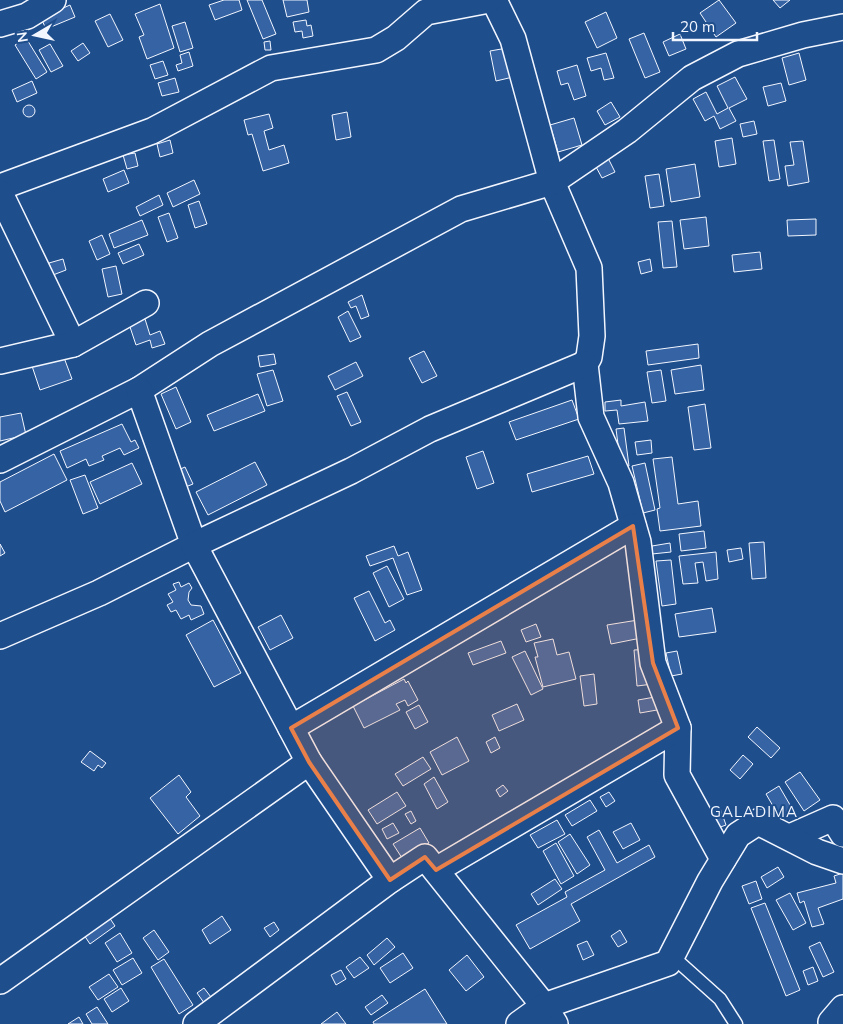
<svg xmlns="http://www.w3.org/2000/svg" width="843" height="1024" viewBox="0 0 843 1024" font-family="Mulish,sans-serif">
<rect width="100%" height="100%" fill="#1f4e8c"/>
<!-- building -->
<g fill="#3563a3" stroke="#f2f6ff">
<polygon points="224,0 239,0 242,10 215,20 209,5"/>
<polygon points="247,0 262,0 276,34 263,39"/>
<polygon points="283,0 307,0 309,12 287,17"/>
<polygon points="719,0 736,23 716,37 700,13"/>
<polygon points="773,0 790,0 780,8"/>
<polygon points="160,4 174,48 147,59 139,37 144,35 135,14"/>
<polygon points="70,5 75,17 46,29 41,18"/>
<polygon points="606,12 617,38 597,48 585,22"/>
<polygon points="110,14 123,40 108,47 95,21"/>
<polygon points="306,20 307,26 311,25 313,36 303,38 302,31 295,32 293,22"/>
<polygon points="185,22 193,48 180,52 172,26"/>
<polygon points="644,33 660,72 645,78 629,39"/>
<polygon points="680,34 686,49 669,56 663,42"/>
<polygon points="26,38 47,72 36,79 15,45"/>
<polygon points="270,41 271,50 265,50 264,42"/>
<polygon points="83,43 90,53 78,61 71,51"/>
<polygon points="50,44 63,66 51,72 39,50"/>
<polygon points="507,48 513,77 496,81 490,51"/>
<polygon points="189,52 193,66 178,71 176,65 182,63 180,55"/>
<polygon points="606,53 614,78 604,80 601,68 591,71 587,58"/>
<polygon points="799,53 806,80 789,85 782,58"/>
<polygon points="163,61 168,75 155,79 150,65"/>
<polygon points="577,65 586,96 574,100 568,83 561,85 557,71"/>
<polygon points="735,77 747,99 729,108 736,121 720,129 714,116 705,121 693,99 706,92 717,114 728,108 717,86"/>
<polygon points="175,78 179,92 162,96 158,83"/>
<polygon points="32,81 37,93 17,102 12,90"/>
<polygon points="781,83 786,101 768,106 763,87"/>
<polygon points="611,102 620,117 605,125 597,111"/>
<circle cx="29" cy="111" r="6"/>
<polygon points="347,112 351,137 336,140 332,115"/>
<polygon points="269,114 273,128 264,131 269,150 284,145 289,163 263,171 252,134 248,135 244,120"/>
<polygon points="574,118 582,145 558,152 550,125"/>
<polygon points="754,121 757,134 743,137 740,124"/>
<polygon points="732,138 736,164 719,167 715,141"/>
<polygon points="170,140 173,153 160,157 157,144"/>
<polygon points="774,140 780,179 769,181 763,141"/>
<polygon points="803,141 809,182 788,186 785,166 794,165 790,142"/>
<polygon points="135,153 138,166 127,169 123,155"/>
<polygon points="608,158 615,172 602,178 595,165"/>
<polygon points="695,164 700,197 671,202 666,169"/>
<polygon points="124,170 129,183 108,192 103,179"/>
<polygon points="659,174 664,206 650,208 645,176"/>
<polygon points="194,180 200,194 173,207 167,193"/>
<polygon points="159,195 163,205 140,216 136,207"/>
<polygon points="199,201 207,224 195,228 188,205"/>
<polygon points="169,213 178,238 167,242 158,217"/>
<polygon points="706,217 709,246 684,249 680,220"/>
<polygon points="816,219 816,235 788,236 787,220"/>
<polygon points="142,220 148,235 114,248 109,234"/>
<polygon points="672,221 677,267 663,268 658,222"/>
<polygon points="102,235 110,254 97,260 89,241"/>
<polygon points="139,244 144,255 123,264 118,253"/>
<polygon points="760,252 762,269 734,272 732,255"/>
<polygon points="63,259 66,270 53,275 49,263"/>
<polygon points="650,259 652,271 641,274 638,262"/>
<polygon points="116,266 122,294 108,297 102,269"/>
<polygon points="362,295 369,316 361,319 356,306 351,308 348,302"/>
<polygon points="348,311 361,337 350,342 338,317"/>
<polygon points="145,319 150,335 160,331 165,344 152,348 150,340 136,345 129,324"/>
<polygon points="698,344 699,358 648,365 646,351"/>
<polygon points="424,351 437,376 422,383 409,358"/>
<polygon points="274,354 276,364 260,367 258,356"/>
<polygon points="63,355 72,379 40,390 32,366"/>
<polygon points="356,362 363,376 335,390 328,376"/>
<polygon points="701,365 704,390 675,394 671,370"/>
<polygon points="273,370 283,401 267,406 257,374"/>
<polygon points="661,370 666,401 652,403 647,372"/>
<polygon points="176,387 191,422 176,429 161,394"/>
<polygon points="347,392 361,422 351,426 337,396"/>
<polygon points="258,394 265,411 214,431 207,415"/>
<polygon points="572,400 579,419 516,440 509,422"/>
<polygon points="621,400 621,406 645,402 648,421 619,424 617,410 605,411 605,402"/>
<polygon points="705,404 711,448 694,450 688,407"/>
<polygon points="21,413 26,435 0,441 0,417"/>
<polygon points="122,424 131,442 135,440 139,448 124,455 120,448 102,456 104,460 89,466 86,459 67,468 60,451"/>
<polygon points="624,428 629,466 621,467 616,429"/>
<polygon points="651,440 652,453 637,455 635,442"/>
<polygon points="483,451 494,483 477,489 466,457"/>
<polygon points="54,454 67,480 5,512 0,501 0,482"/>
<polygon points="588,456 594,474 532,492 527,474"/>
<polygon points="672,457 678,504 698,501 701,526 660,531 657,509 660,508 653,459"/>
<polygon points="255,462 267,485 208,515 196,492"/>
<polygon points="132,463 142,484 100,504 90,482"/>
<polygon points="645,463 655,510 643,513 632,466"/>
<polygon points="185,467 193,484 183,488 176,471"/>
<polygon points="85,475 98,508 83,514 70,480"/>
<polygon points="704,531 706,548 681,551 679,534"/>
<polygon points="764,542 766,578 752,579 749,543"/>
<polygon points="670,543 671,552 652,554 652,546"/>
<polygon points="0,544 5,553 0,556"/>
<polygon points="394,546 398,556 408,552 422,590 407,595 393,558 370,566 366,556"/>
<polygon points="741,548 743,559 729,562 727,550"/>
<polygon points="716,552 718,579 706,581 703,562 695,563 698,583 683,584 679,556"/>
<polygon points="671,560 676,604 662,606 656,561"/>
<polygon points="387,566 404,599 389,607 373,573"/>
<polygon points="179,582 181,587 189,583 192,588 189,592 188,600 191,605 201,606 204,614 191,620 189,615 181,619 176,610 171,612 167,605 173,602 168,594 176,590 173,584"/>
<polygon points="369,591 385,623 390,620 395,630 375,641 354,598"/>
<polygon points="712,608 716,632 679,637 675,614"/>
<polygon points="281,615 293,638 270,650 258,627"/>
<polygon points="213,620 241,673 214,687 186,635"/>
<polygon points="638,620 641,638 611,644 607,625"/>
<polygon points="536,624 541,637 526,642 521,630"/>
<polygon points="553,639 557,655 569,652 576,679 543,687 535,657 538,657 534,643"/>
<polygon points="501,641 506,653 473,665 468,653"/>
<polygon points="651,649 653,684 637,686 634,650"/>
<polygon points="525,651 543,689 531,695 512,657"/>
<polygon points="677,651 682,674 671,676 666,653"/>
<polygon points="594,674 597,704 584,706 580,676"/>
<polygon points="404,679 406,683 408,681 418,700 408,706 405,700 396,704 400,710 364,728 353,706"/>
<polygon points="655,697 657,710 640,713 638,700"/>
<polygon points="517,704 524,720 499,731 492,715"/>
<polygon points="419,705 428,722 415,729 406,712"/>
<polygon points="757,727 780,748 771,758 748,737"/>
<polygon points="457,737 469,761 442,775 430,752"/>
<polygon points="495,737 500,748 491,753 486,742"/>
<polygon points="90,751 106,763 102,768 98,765 94,771 81,762"/>
<polygon points="743,755 753,764 740,779 730,770"/>
<polygon points="423,757 431,769 403,786 395,774"/>
<polygon points="800,772 820,800 804,811 785,782"/>
<polygon points="179,775 191,792 186,797 200,816 178,834 150,798"/>
<polygon points="434,777 448,802 437,809 424,784"/>
<polygon points="503,785 508,791 500,797 496,790"/>
<polygon points="779,786 793,810 780,818 766,794"/>
<polygon points="397,792 406,806 377,824 368,810"/>
<polygon points="609,792 615,801 606,807 600,797"/>
<polygon points="590,800 597,811 572,826 565,815"/>
<polygon points="720,808 726,825 715,829 708,812"/>
<polygon points="411,811 416,821 411,824 405,814"/>
<polygon points="557,820 565,834 538,848 530,835"/>
<polygon points="393,823 399,833 387,839 382,829"/>
<polygon points="631,823 640,840 623,849 613,832"/>
<polygon points="420,828 429,843 402,858 393,844"/>
<polygon points="599,830 617,863 649,845 655,857 571,904 580,921 530,949 516,925 567,897 565,892 605,870 587,837"/>
<polygon points="570,834 590,865 577,874 558,842"/>
<polygon points="556,843 574,876 561,884 543,851"/>
<polygon points="778,867 784,877 767,888 761,877"/>
<polygon points="843,873 843,899 818,908 824,924 812,927 804,901 800,903 797,893 836,883 834,876"/>
<polygon points="555,879 562,889 538,905 531,894"/>
<polygon points="756,881 762,899 749,904 742,886"/>
<polygon points="790,893 806,923 793,930 776,900"/>
<polygon points="765,903 800,990 786,996 751,908"/>
<polygon points="222,916 231,930 210,944 202,930"/>
<polygon points="109,917 115,926 90,944 84,935"/>
<polygon points="274,922 279,930 270,937 264,928"/>
<polygon points="154,930 169,952 158,960 143,938"/>
<polygon points="620,930 627,942 618,947 611,936"/>
<polygon points="120,933 132,953 117,962 105,943"/>
<polygon points="387,938 395,947 374,965 367,955"/>
<polygon points="587,941 594,955 583,960 577,945"/>
<polygon points="820,942 834,972 823,977 809,947"/>
<polygon points="403,953 413,968 390,983 380,968"/>
<polygon points="467,955 484,977 466,991 449,970"/>
<polygon points="360,957 369,968 354,978 346,967"/>
<polygon points="133,958 142,973 122,985 113,970"/>
<polygon points="164,959 193,1005 179,1014 151,967"/>
<polygon points="813,967 818,981 808,985 803,971"/>
<polygon points="341,970 346,979 336,985 331,975"/>
<polygon points="109,974 118,987 98,1000 89,987"/>
<polygon points="121,988 129,1001 112,1012 104,999"/>
<polygon points="204,988 214,1001 207,1007 197,993"/>
<polygon points="425,989 447,1024 374,1024 373,1022"/>
<polygon points="382,995 388,1003 371,1015 365,1007"/>
<polygon points="97,1007 108,1024 92,1024 86,1014"/>
<polygon points="337,1012 346,1024 321,1024"/>
<polygon points="79,1017 83,1024 68,1024"/>
</g>
<g fill="none" stroke-linecap="round" stroke-linejoin="round">
<defs>
<polyline id="lane" points="672,956 720,999 736,1024"/>
<g id="street">
<polyline points="494,0 513,39 552,182 589,268 592,336 589,357 585,364 591,417 621,483 638,542 653,663 678,728 677,775 723,859"/>
<polyline points="0,24 27,16 53,0"/>
<polyline points="0,187 152,131 271,68 376,50 396,38 426,12 489,0"/>
<polyline points="0,193 73,344"/>
<polyline points="0,361 73,344 146,303"/>
<polyline points="0,460 139,390 210,344 461,209 552,182 627,131 692,78 738,54 803,35 843,27"/>
<polyline points="0,636 99,593 194,545 139,390"/>
<polyline points="291,728 633,526"/>
<polyline points="309,762 194,545 351,471 430,429 585,364"/>
<polyline points="790,837 833,818 843,834"/>
<polyline points="436,870 678,728"/>
<polyline points="0,981 309,762 390,880"/>
<polyline points="831,1022 843,1008"/>
<polyline points="196,1024 390,880 425,857 544,1006 555,1024"/>
<polyline points="519,1024 544,1006 668,963 710,881 738,835 758,822 817,852 843,861"/>
</g>
</defs>
<!-- lane casing -->
<use href="#lane" stroke="#f2f6ff" stroke-width="15"/>
<!-- street casing -->
<use href="#street" stroke="#f2f6ff" stroke-width="28"/>
<!-- lane -->
<use href="#lane" stroke="#1f4e8c" stroke-width="12"/>
<!-- street -->
<use href="#street" stroke="#1f4e8c" stroke-width="25"/>
</g>
<!-- marked area -->
<path fill="#ea8049" fill-opacity="0.2" stroke="#ea8049" stroke-width="4" stroke-linejoin="round" d="M633,526L653,663L678,728L436,870L425,857L390,880L309,762L291,728Z"/>
<g text-anchor="middle" dominant-baseline="central" stroke-width="4" stroke-linejoin="round" paint-order="stroke">
<!-- quarter labels -->
<g font-size="15" letter-spacing="1" fill="#f2f6ff" stroke="#1f4e8c">
<text x="754" y="811">GALADIMA</text>
</g>
</g>
<!-- north arrow -->
<g transform="translate(35 35) rotate(261)" stroke="#1f4e8c" stroke-width="4" paint-order="stroke">
<path d="M0-4L9 19L0 12L-9 19Z" fill="#f2f6ff"/>
<text y="-8" font-size="14" font-weight="bold" text-anchor="middle" fill="#f2f6ff">N</text>
</g>
<!-- scale -->
<path d="M673 32v8h84v-8" fill="none" stroke="#f2f6ff" stroke-width="2.5"/>
<text x="680" y="32" font-size="15" fill="#f2f6ff" stroke="#1f4e8c" stroke-width="4" paint-order="stroke">20 m</text>
</svg>
